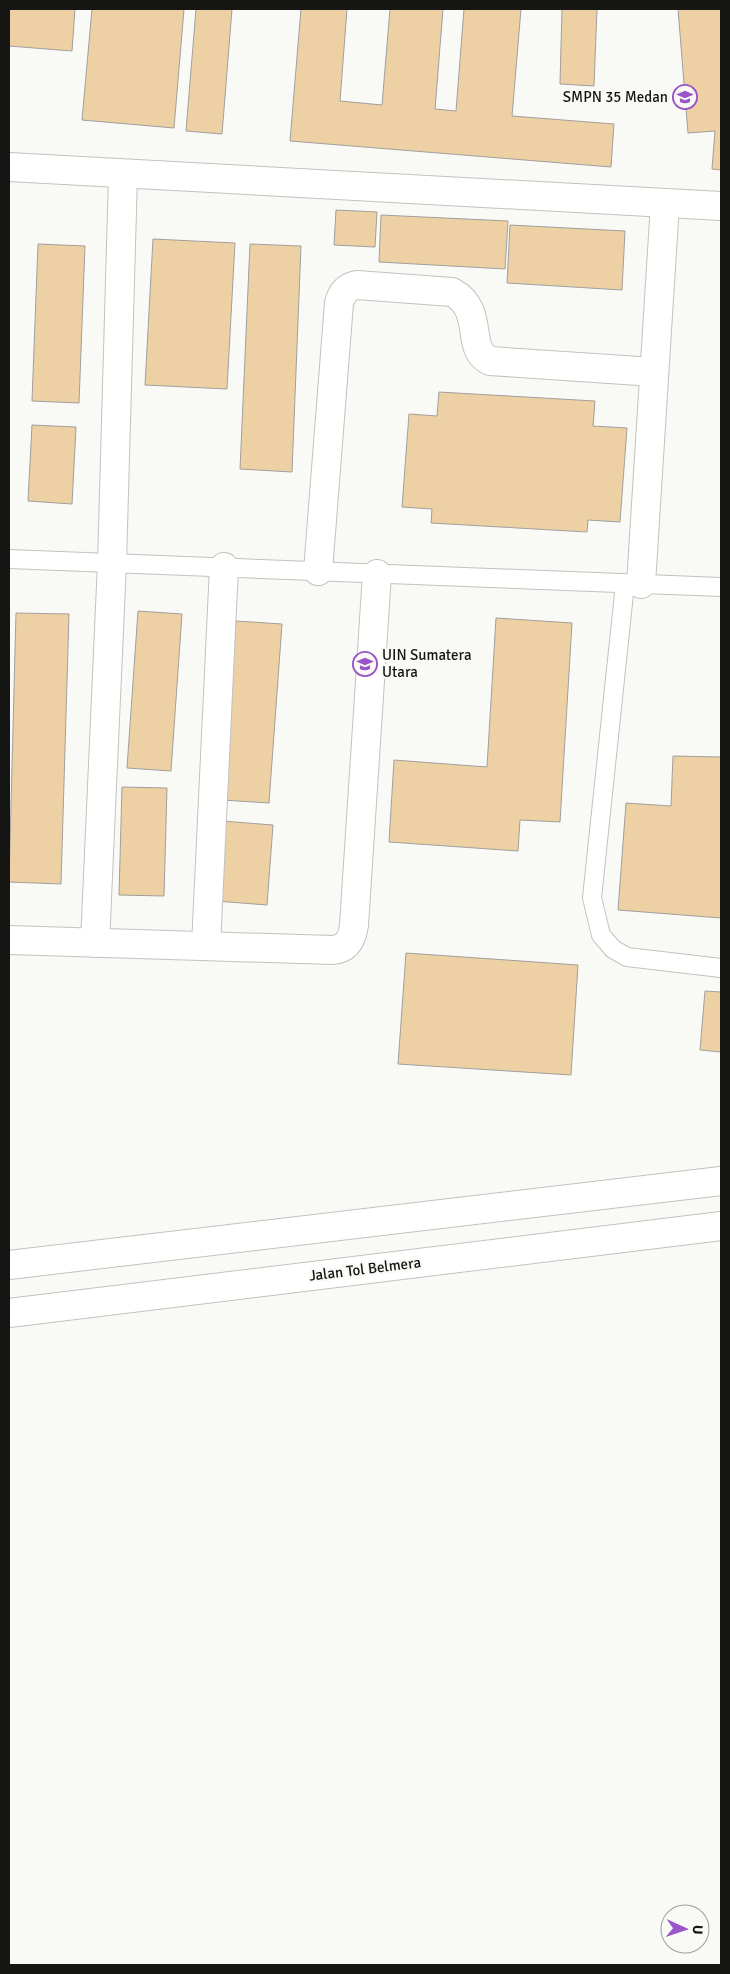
<svg xmlns="http://www.w3.org/2000/svg" width="730" height="1974" viewBox="0 0 730 1974" font-family="Signika,sans-serif">
<rect width="100%" height="100%" fill="#f9faf6"/>
<!-- building -->
<g fill="#edd1a4" stroke="#a19f9c">
<polygon points="9,9 75,9 72,51 9,46"/>
<polygon points="92,9 184,9 174,128 82,120"/>
<polygon points="196,9 232,9 222,134 186,131"/>
<polygon points="301,9 347,9 340,101 382,105 390,9 443,9 435,109 456,111 464,9 521,9 512,116 614,124 611,167 290,141"/>
<polygon points="562,9 597,9 594,86 560,84"/>
<polygon points="678,9 721,9 721,170 712,169 715,131 688,133"/>
<polygon points="336,210 377,212 375,247 334,245"/>
<polygon points="381,215 508,221 505,269 379,262"/>
<polygon points="510,225 625,231 622,290 507,283"/>
<polygon points="153,239 235,243 227,389 145,385"/>
<polygon points="38,244 85,246 79,403 32,401"/>
<polygon points="250,244 301,246 292,472 240,469"/>
<polygon points="439,392 595,401 593,426 627,428 620,522 588,520 587,532 431,523 432,509 402,507 409,414 437,416"/>
<polygon points="32,425 76,427 72,504 28,501"/>
<polygon points="138,611 182,614 171,771 127,768"/>
<polygon points="16,613 69,614 61,884 9,882"/>
<polygon points="496,618 572,623 560,822 520,820 518,851 389,842 394,760 487,767"/>
<polygon points="236,621 282,624 269,803 222,800"/>
<polygon points="673,756 721,757 721,918 618,910 626,803 671,806"/>
<polygon points="122,787 167,788 164,896 119,895"/>
<polygon points="222,821 273,825 267,905 216,901"/>
<polygon points="406,953 578,965 571,1075 398,1064"/>
<polygon points="705,991 721,992 721,1052 700,1050"/>
</g>
<g fill="none" stroke-linecap="round" stroke-linejoin="round">
<defs>
<g id="lane">
<polyline points="9,559 721,587"/>
<polyline points="625,584 592,898 601,935 613,949 627,957 721,968"/>
</g>
<g id="street">
<polyline points="9,167 721,206"/>
<path d="M318,571L339,303C342,293 346,287 357,285L452,292C486,310 464,349 490,361L654,372"/>
<polyline points="641,584 665,204"/>
<path d="M9,940L332,950C347,949 352,940 354,925L377,574"/>
<polyline points="95,943 112,563 123,175"/>
<polyline points="206,946 224,567"/>
</g>
<g id="highway">
<polyline points="9,1265 721,1181"/>
<polyline points="9,1313 721,1226"/>
</g>
</defs>
<!-- lane casing -->
<use href="#lane" stroke="#c2c2be" stroke-width="20"/>
<!-- street casing -->
<use href="#street" stroke="#c2c2be" stroke-width="30"/>
<!-- highway casing -->
<use href="#highway" stroke="#c2c2be" stroke-width="30"/>
<!-- lane -->
<use href="#lane" stroke="#fff" stroke-width="18"/>
<!-- street -->
<use href="#street" stroke="#fff" stroke-width="28"/>
<!-- highway -->
<use href="#highway" stroke="#fff" stroke-width="28"/>
</g>
<!-- icons -->
<defs>
<symbol id="school-ring" viewBox="-11 -11 22 22"><circle r="9.5" fill="#f9faf6" stroke="#9a55c9" stroke-width="1.5"/><path d="M0-5L7-2L0 1L-7-2ZM-4 1L0 2.5L4 1V4Q0 6-4 4Z" fill="#9a55c9"/></symbol>
<symbol id="university-ring" viewBox="-11 -11 22 22"><circle r="9.5" fill="#f9faf6" stroke="#9a55c9" stroke-width="1.5"/><path d="M0-5L7-2L0 1L-7-2ZM-4 1L0 2.5L4 1V4Q0 6-4 4Z" fill="#9a55c9"/></symbol>
</defs>
<g fill-rule="evenodd">
<use href="#school-ring" x="671" y="83" width="28" height="28"/>
<use href="#university-ring" x="351" y="650" width="28" height="28"/>
</g>
<g text-anchor="middle" dominant-baseline="central" stroke-width="4.5" stroke-linejoin="round" paint-order="stroke">
<!-- poi labels -->
<g font-size="15" fill="#151514" stroke="#f9faf6" text-anchor="end">
<text x="668" y="97">SMPN 35 Medan</text>
<text x="382" y="655" text-anchor="start">UIN Sumatera<tspan x="382" dy="17">Utara</tspan></text>
</g>
<!-- street labels -->
<g font-size="15" fill="#151514" stroke="#f9faf6">
<text transform="translate(365 1269) rotate(-7)">Jalan Tol Belmera</text>
</g>
</g>
<!-- border -->
<rect width="730" height="1974" fill="none" stroke="#151514" stroke-width="20"/>
<!-- north arrow -->
<g transform="translate(685 1929) rotate(93)"><circle r="24" fill="#f9faf6" stroke="#9e9e9c"/>
<path d="M0-4L9 19L0 12L-9 19Z" fill="#9a55c9"/>
<text y="-8" font-size="14" font-weight="bold" text-anchor="middle" fill="#151514">U</text>
</g>
</svg>
